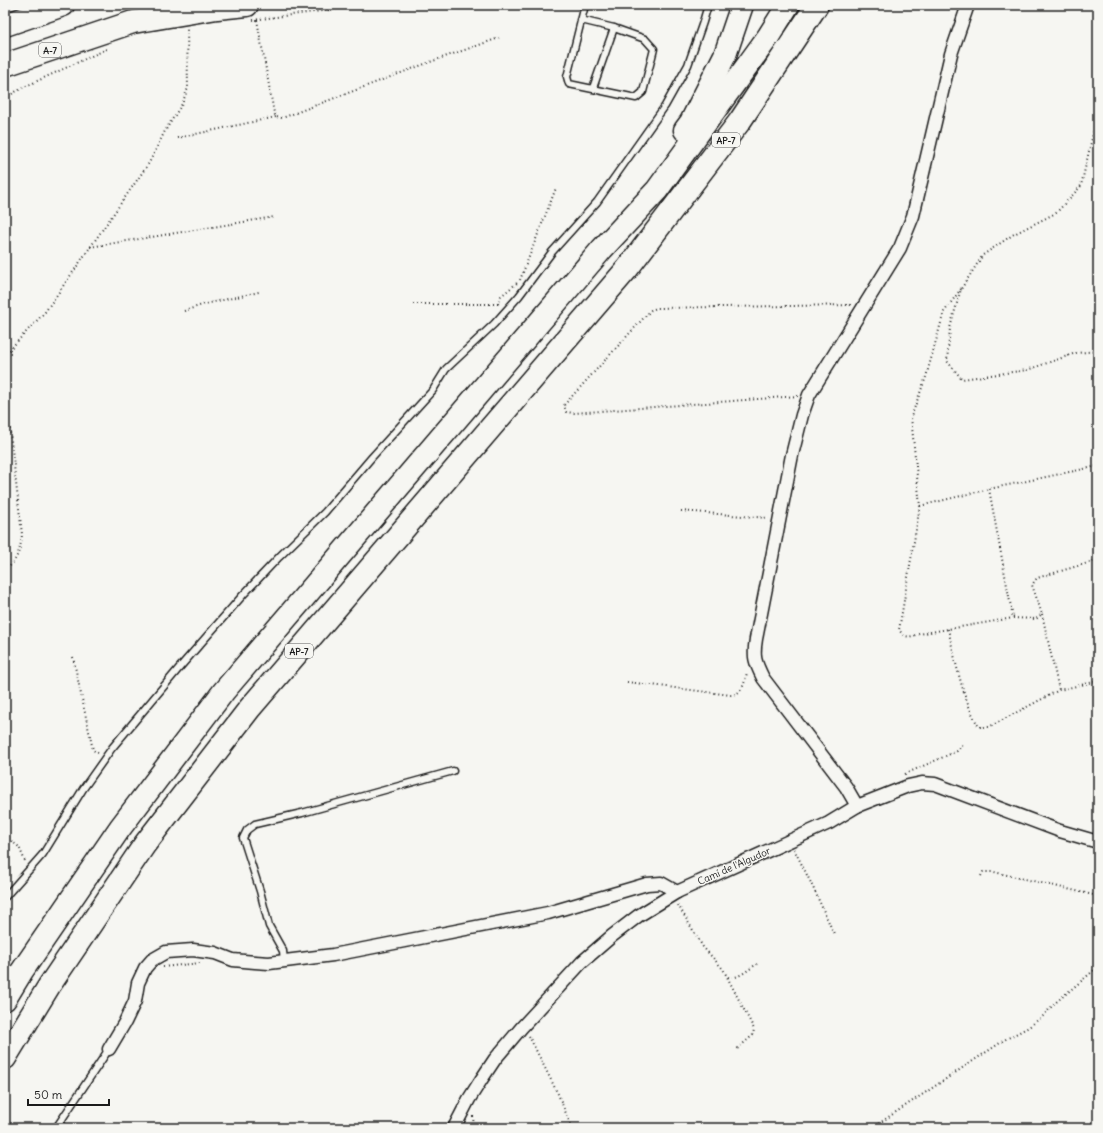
<svg xmlns="http://www.w3.org/2000/svg" width="1103" height="1133" viewBox="0 0 1103 1133" font-family="Delius,sans-serif">
<rect width="100%" height="100%" fill="#f6f6f2"/>
<filter id="ink" filterUnits="userSpaceOnUse"><feTurbulence type="fractalNoise" baseFrequency=".025" numOctaves="2"/><feDisplacementMap in="SourceGraphic" scale="8" xChannelSelector="R" yChannelSelector="G"/><feConvolveMatrix kernelMatrix="1 2 1 2 8 2 1 2 1" color-interpolation-filters="sRGB"/></filter>
<g filter="url(#ink)">
<g fill="none" stroke-linecap="round" stroke-linejoin="round">
<defs>
<g id="service">
<polyline points="581,20 614,28 645,39 654,49 643,92 636,98 569,84 567,77 585,5"/>
<polyline points="593,88 614,28"/>
<polyline points="5,897 43,854 83,789 112,748 180,667 243,595 279,557 325,512 372,457 433,390 446,369 494,324 519,296 552,252 597,202 665,106 688,65 703,22 708,5"/>
<polyline points="284,961 283,951 269,926 260,891 243,838 247,830 255,824 302,813 453,771"/>
<polyline points="56,1128 109,1049"/>
</g>
<g id="minor">
<path d="M857,806L846,787L763,678C755,662 753,657 756,639L792,455L802,415L809,395L900,248L913,216L951,54L968,5"/>
<polyline points="109,1049 125,1022 135,1001 138,983 145,968 152,960 166,952 193,950 215,953 233,960 255,962 269,963 333,955 548,913 647,884 661,883 677,892"/>
<polyline points="454,1128 469,1099 481,1080 495,1059 522,1027 582,962 612,936 638,916 677,892 829,823 857,806 908,786 922,783 935,784 1060,831 1098,842"/>
</g>
<g id="motorway">
<polyline points="5,25 63,5"/>
<polyline points="5,65 133,22 217,8 247,5"/>
<polyline points="685,130 691,122 725,55 742,5"/>
<polyline points="5,999 22,971 120,828 224,691 602,249 657,190 768,37 788,5"/>
<polyline points="5,1058 49,986 145,844 250,708 627,269 740,121 817,5"/>
</g>
</defs>
<!-- service casing -->
<use href="#service" stroke="#1c1c1c" stroke-width="9"/>
<!-- minor casing -->
<use href="#minor" stroke="#1c1c1c" stroke-width="15"/>
<!-- motorway casing -->
<use href="#motorway" stroke="#1c1c1c" stroke-width="25"/>
<!-- path -->
<g stroke="#1c1c1c" stroke-width="2" stroke-dasharray="1 3" stroke-linecap="butt">
<polyline points="253,20 368,5"/>
<polyline points="257,20 274,113 276,117 282,118 430,62 499,38"/>
<polyline points="5,98 24,87 109,48"/>
<polyline points="1098,112 1081,186 1056,213 1014,234 983,255 961,289 950,328 947,361 962,379 1027,370 1076,353 1098,351"/>
<polyline points="177,138 276,117"/>
<polyline points="90,247 274,217"/>
<polyline points="520,280 556,188"/>
<path d="M961,289L944,312L926,377L911,417L920,506L899,630C906,639 909,637 919,634L1013,618L1036,619L1042,614L1032,585L1037,578L1098,560"/>
<polyline points="413,304 499,304"/>
<polyline points="498,304 501,296 517,283"/>
<polyline points="184,311 205,304 259,292"/>
<polyline points="5,357 12,347 45,312 149,163 165,131 182,104 188,88 187,29"/>
<path d="M5,389L22,534C21,548 17,562 5,570"/>
<polyline points="798,396 574,413 566,412 564,405 651,310 657,308 852,305"/>
<polyline points="989,489 1013,618"/>
<polyline points="920,506 989,489 1098,466"/>
<polyline points="681,511 768,518"/>
<polyline points="1042,614 1059,690"/>
<path d="M948,629C956,662 962,698 979,727H989L1059,690L1098,681"/>
<polyline points="73,657 93,750 99,754"/>
<path d="M627,682L731,695C743,694 744,683 747,673"/>
<polyline points="905,774 957,751 964,743"/>
<polyline points="5,836 19,847 25,861"/>
<polyline points="794,849 811,883 835,936"/>
<polyline points="981,876 983,872 994,872 1098,896"/>
<polyline points="678,905 703,947 723,969 754,1029 753,1035 736,1050"/>
<polyline points="163,967 200,963"/>
<path d="M728,977C737,980 749,969 757,964"/>
<polyline points="529,1036 558,1094 572,1128"/>
<polyline points="473,1116 474,1128"/>
<polyline points="872,1128 1006,1039 1029,1027 1043,1016 1055,1003 1098,967"/>
</g>
<!-- service -->
<use href="#service" stroke="#f6f6f2" stroke-width="6"/>
<!-- minor -->
<use href="#minor" stroke="#f6f6f2" stroke-width="12"/>
<!-- motorway -->
<use href="#motorway" stroke="#f6f6f2" stroke-width="22"/>
</g>
</g>
<g text-anchor="middle" dominant-baseline="central" stroke-width="3" stroke-linejoin="round" paint-order="stroke">
<!-- shield labels -->
<g fill="#f6f6f2" stroke="#5d5d5c" stroke-width="1">
<rect x="39" y="43" width="22" height="14" rx="3"/>
<rect x="712" y="133" width="28" height="14" rx="3"/>
<rect x="285" y="644" width="28" height="14" rx="3"/>
</g>
<g font-size="9" font-weight="bold" fill="#1c1c1c">
<text x="50" y="50">A-7</text>
<text x="726" y="140">AP-7</text>
<text x="299" y="651">AP-7</text>
</g>
<!-- street labels -->
<g font-size="10" fill="#1c1c1c" stroke="#f6f6f2">
<text transform="translate(734 866) rotate(-24)">Camí de l'Algudor</text>
</g>
</g>
<!-- margin -->
<rect width="1103" height="1133" fill="none" stroke="#f6f6f2" stroke-width="20"/>
<rect x="10" y="10" width="1083" height="1113" fill="none" stroke="#1c1c1c" stroke-width="1.5" filter="url(#ink)"/>
<!-- scale -->
<path d="M28 1099v6h81v-6" fill="none" stroke="#1c1c1c" stroke-width="2"/>
<text x="34" y="1099" font-size="12" fill="#1c1c1c" stroke="#f6f6f2" stroke-width="3" paint-order="stroke">50 m</text>
</svg>
